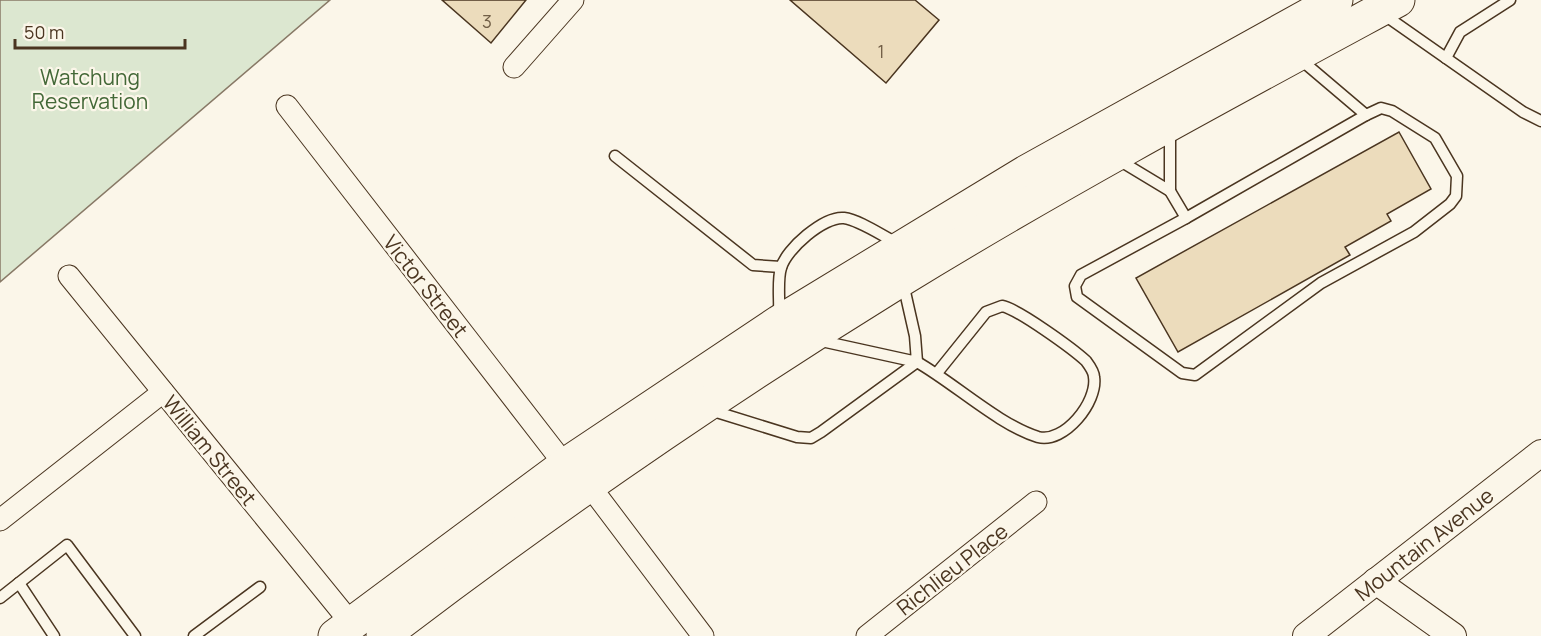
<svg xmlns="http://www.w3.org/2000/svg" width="1541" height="636" viewBox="0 0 1541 636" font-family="Manrope,sans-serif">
<rect width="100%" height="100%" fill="#fbf6e9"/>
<!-- green -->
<polygon fill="#dce7d0" stroke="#887966" stroke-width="1.5" points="0,0 330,0 0,282"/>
<!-- building -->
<g fill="#ecdcbc" stroke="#4a3520" stroke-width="1.5">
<polygon points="442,0 526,0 491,43"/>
<polygon points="790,0 915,0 939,20 886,83"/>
<polygon points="1399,132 1431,189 1387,214 1391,221 1345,247 1350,255 1178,352 1136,278"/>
</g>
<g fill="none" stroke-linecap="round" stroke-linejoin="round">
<defs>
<g id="service">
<polyline points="1383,14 1523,112 1541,121"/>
<polyline points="1446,58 1460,32 1510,0"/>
<polyline points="615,156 753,265 781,267"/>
<polyline points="1117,159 1170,191 1186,218 1081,275 1075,286 1077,297 1182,373 1195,375 1321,283 1414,232 1450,204 1456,196 1457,176 1435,138 1392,111 1381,108 1366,115 1300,59"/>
<polyline points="1170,191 1170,128"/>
<polyline points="1186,218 1366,115"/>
<path d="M779,314C780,302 777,280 781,268C786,249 824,216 844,218C860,220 884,237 899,244"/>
<polyline points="817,340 917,362 915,336 903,283"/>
<path d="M710,410L797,437L811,438L821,432L917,362C954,383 999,425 1038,437C1064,444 1098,402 1094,377C1094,373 1089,365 1086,361C1073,349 1018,309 1002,306L986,312L937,373"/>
<polyline points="19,583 54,636"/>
<polyline points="0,598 67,545 135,636"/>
<polyline points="194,636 260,587"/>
</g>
<g id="minor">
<polyline points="514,67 573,0"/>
<polyline points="287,106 565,465"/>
<polyline points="69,276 351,623"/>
<polyline points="589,485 703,636"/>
<polyline points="0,520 163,392"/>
<polyline points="867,636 1036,502"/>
</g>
<g id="tertiary">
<polyline points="1376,581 1453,636"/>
<polyline points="1306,636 1541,453"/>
</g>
<g id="trunk">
<polyline points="335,636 565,465 779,322 1026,172 1336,0"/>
<path d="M383,636C549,509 721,391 899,281C1062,181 1230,91 1398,0"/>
</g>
</defs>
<!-- service casing -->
<use href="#service" stroke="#4a3520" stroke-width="13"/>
<!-- minor casing -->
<use href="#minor" stroke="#4a3520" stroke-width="23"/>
<!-- tertiary casing -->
<use href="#tertiary" stroke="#4a3520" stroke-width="28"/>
<!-- trunk casing -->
<use href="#trunk" stroke="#4a3520" stroke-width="35"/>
<!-- service -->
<use href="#service" stroke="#fbf6e9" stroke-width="10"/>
<!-- minor -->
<use href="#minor" stroke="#fbf6e9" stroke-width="21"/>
<!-- tertiary -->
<use href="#tertiary" stroke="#fbf6e9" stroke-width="26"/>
<!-- trunk -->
<use href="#trunk" stroke="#fbf6e9" stroke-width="33"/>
</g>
<g text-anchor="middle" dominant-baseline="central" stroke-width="4.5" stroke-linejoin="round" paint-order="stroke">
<!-- number labels -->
<g font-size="18" fill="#725f47">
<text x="487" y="21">3</text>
<text x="881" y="51">1</text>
</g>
<!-- park labels -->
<g font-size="21" fill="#436837" stroke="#fbf6e9">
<text x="90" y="77">Watchung<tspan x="90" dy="24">Reservation</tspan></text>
</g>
<!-- street labels -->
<g font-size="21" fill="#4a3520" stroke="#fbf6e9">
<text transform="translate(426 286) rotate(52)">Victor Street</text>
<text transform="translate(210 450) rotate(51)">William Street</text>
<text transform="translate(1424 544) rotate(-38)">Mountain Avenue</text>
<text transform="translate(952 569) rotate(-38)">Richlieu Place</text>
</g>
</g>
<!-- scale -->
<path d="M15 39v9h170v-9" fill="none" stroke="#4a3520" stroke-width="3"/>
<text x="24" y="39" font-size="18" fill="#4a3520" stroke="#fbf6e9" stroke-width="4.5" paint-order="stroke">50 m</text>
</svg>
